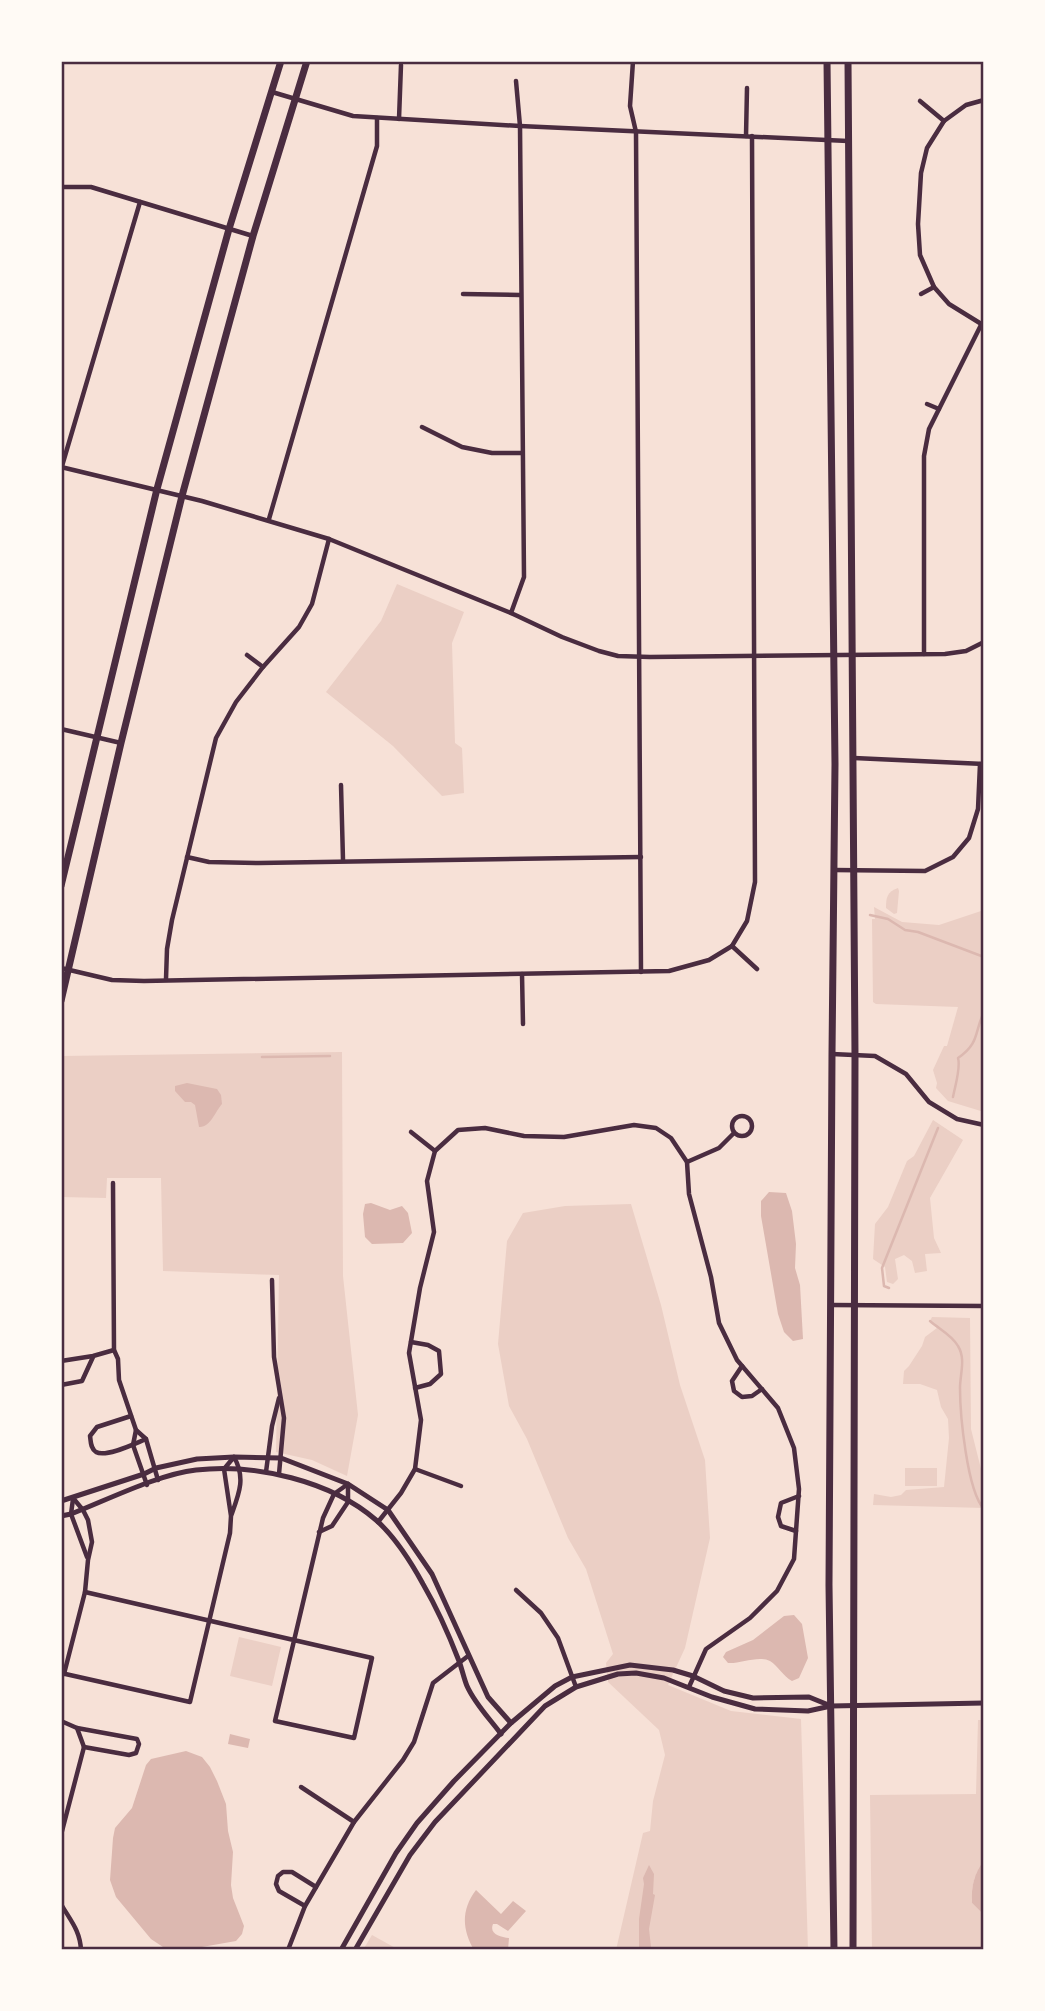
<svg xmlns="http://www.w3.org/2000/svg" width="1045" height="2011" viewBox="0 0 1045 2011" font-family="Georgia,serif">
<rect width="100%" height="100%" fill="#f7e1d7"/>
<!-- green -->
<g fill="#ebcfc5">
<polygon points="397,584 464,612 452,643 455,743 462,748 464,793 442,796 393,746 326,692 381,621"/>
<path d="M898,888L899,891L897,913L894,914L886,908C886,897 887,892 898,888Z"/>
<polygon points="874,907 902,922 939,925 981,911 984,907 984,1112 948,1101 936,1088 937,1083 933,1070 944,1046 947,1046 958,1007 876,1004 873,1002 872,919 875,919"/>
<polygon points="342,1052 343,1276 358,1415 347,1476 312,1460 276,1452 279,1275 163,1271 161,1178 107,1178 106,1198 61,1197 62,1056"/>
<polygon points="933,1120 963,1140 930,1198 934,1238 941,1253 925,1254 927,1271 915,1273 912,1261 904,1255 895,1259 898,1279 893,1284 887,1282 885,1267 873,1259 875,1224 888,1207 907,1161 914,1156"/>
<polygon points="631,1204 661,1305 680,1385 705,1460 710,1538 685,1648 668,1685 731,1711 801,1719 808,1950 616,1950 643,1833 650,1831 653,1801 665,1755 659,1730 608,1682 606,1663 613,1654 586,1569 568,1538 527,1439 509,1406 498,1344 507,1241 523,1213 565,1206"/>
<polygon points="932,1317 970,1318 971,1429 984,1481 984,1508 873,1505 874,1494 891,1497 901,1495 906,1490 944,1487 949,1438 948,1419 941,1407 937,1390 920,1384 903,1384 904,1371 909,1366 922,1346 925,1337 937,1328 930,1321"/>
<rect x="905" y="1468" width="32" height="18"/>
<polygon points="239,1637 281,1647 272,1686 230,1676"/>
<path d="M978,1720H984V1860C974,1874 971,1886 972,1903L984,1915V1950H872L870,1795L976,1794Z"/>
<polygon points="372,1935 399,1950 363,1950"/>
</g>
<!-- water -->
<g fill="#dcb8b0">
<path d="M187,1083L217,1089L221,1095L222,1104C215,1112 210,1128 199,1127L195,1105L191,1102H185L175,1091V1086Z"/>
<polygon points="769,1192 786,1193 792,1211 796,1244 795,1268 800,1285 803,1339 793,1341 784,1332 778,1314 761,1216 761,1201"/>
<polygon points="371,1203 390,1210 402,1206 408,1213 412,1233 403,1243 372,1244 365,1237 363,1214 365,1204"/>
<path d="M794,1615L802,1624L808,1658L799,1678L792,1681C783,1676 778,1666 770,1661C758,1655 740,1664 728,1663L723,1657L726,1652L753,1640L784,1616Z"/>
<polygon points="230,1734 250,1739 248,1748 228,1744"/>
<polygon points="186,1751 202,1757 210,1767 217,1781 226,1804 228,1831 233,1852 231,1885 233,1898 244,1926 242,1934 236,1941 185,1950 166,1949 151,1939 116,1897 110,1880 113,1838 115,1828 132,1808 146,1765 151,1759"/>
<path d="M984,1860V1915L972,1903C971,1886 974,1874 984,1860Z"/>
<polygon points="649,1865 654,1874 653,1894 655,1895 649,1929 651,1947 650,1950 639,1950 639,1919 644,1884 643,1878"/>
<path d="M476,1890L501,1914L513,1901L526,1911L508,1931L497,1924H493C489,1934 500,1937 509,1938L508,1950H474C462,1929 461,1910 476,1890Z"/>
</g>
<g fill="none" stroke-linecap="round" stroke-linejoin="round">
<!-- stream -->
<g stroke="#dcb8b0" stroke-width="2.5">
<polyline points="870,915 888,919 905,930 918,932 984,957"/>
<polyline points="262,1057 330,1056"/>
<path d="M953,1097C955,1086 961,1068 958,1058C980,1043 974,1032 984,1012"/>
<polyline points="889,1288 884,1286 882,1268 938,1128"/>
<path d="M930,1321C939,1329 952,1335 958,1346C966,1359 960,1374 960,1388C960,1414 967,1491 984,1509"/>
</g>
<!-- minor -->
<g stroke="#4a2c40" stroke-width="4.5">
<polyline points="633,61 630,106 636,132 641,972"/>
<polyline points="272,92 353,116 520,126 848,141"/>
<polyline points="920,101 944,121"/>
<polyline points="399,119 401,65"/>
<polyline points="746,136 747,88"/>
<polyline points="752,136 755,882 747,921 732,946 757,969"/>
<polyline points="61,187 91,187 253,236"/>
<polyline points="463,294 520,295"/>
<polyline points="921,294 934,287"/>
<polyline points="983,325 949,304 934,287 920,255 918,224 921,173 927,148 944,121 966,105 984,100"/>
<polyline points="927,404 939,409"/>
<polyline points="422,427 462,447 492,453 522,453"/>
<polyline points="62,466 140,202"/>
<polyline points="61,467 202,501 329,539 511,613 562,637 599,651 618,656 650,657 945,654 966,651 984,642"/>
<polyline points="269,519 377,146 377,118"/>
<polyline points="511,613 524,577 520,126 516,81"/>
<polyline points="924,654 924,456 929,429 981,325"/>
<polyline points="247,655 263,667"/>
<polyline points="61,729 121,743"/>
<polyline points="854,758 984,764"/>
<polyline points="341,785 343,860"/>
<polyline points="187,857 209,862 259,863 641,857"/>
<polyline points="834,870 925,871 953,857 969,838 978,809 980,764"/>
<polyline points="61,968 112,980 144,981 669,971 709,960 732,946"/>
<polyline points="522,974 523,1024"/>
<polyline points="166,979 167,949 172,920 216,738 236,702 263,667 299,627 312,604 329,539"/>
<polyline points="832,1054 875,1056 906,1074 929,1102 957,1119 984,1125"/>
<circle cx="742" cy="1126" r="10"/>
<polyline points="411,1132 435,1151"/>
<polyline points="687,1162 719,1148 734,1133"/>
<polyline points="113,1183 114,1350 118,1359 119,1380 136,1430 146,1439 158,1480"/>
<polyline points="272,1280 274,1357 284,1418 279,1474"/>
<polyline points="831,1305 984,1306"/>
<polyline points="411,1342 428,1345 439,1351 441,1374 430,1384 415,1388"/>
<polyline points="61,1361 93,1356 114,1350"/>
<polyline points="742,1366 732,1381 734,1391 742,1397 752,1396 762,1389"/>
<polyline points="61,1385 82,1381 93,1357"/>
<path d="M131,1416L97,1427L90,1436C91,1441 90,1448 96,1452C106,1458 136,1443 146,1439"/>
<polyline points="136,1430 133,1445 147,1485"/>
<polyline points="415,1469 461,1486"/>
<polyline points="266,1472 272,1426 279,1398"/>
<polyline points="73,1499 71,1514 87,1557"/>
<polyline points="378,1522 401,1493 415,1469 421,1420 409,1353 420,1288 434,1232 427,1181 435,1151 458,1130 485,1128 524,1136 564,1137 634,1125 656,1128 671,1138 687,1162 689,1194 711,1277 719,1323 737,1360 778,1408 794,1448 799,1489 794,1559 777,1591 750,1618 706,1649 689,1687"/>
<polyline points="796,1531 781,1526 778,1517 781,1503 799,1496"/>
<polyline points="319,1532 332,1526 348,1502 348,1485"/>
<polyline points="516,1590 541,1613 558,1638 576,1687"/>
<polyline points="85,1592 372,1658 354,1738 275,1721 323,1518 334,1494 348,1484"/>
<path d="M61,1673L190,1702L230,1533L231,1516L224,1469L234,1457C246,1478 239,1494 231,1516"/>
<polyline points="64,1674 85,1592 88,1560 92,1542 88,1520 83,1510 73,1498"/>
<polyline points="61,1721 77,1728 84,1747"/>
<polyline points="77,1728 137,1739 139,1744 136,1753 129,1755 84,1747"/>
<polyline points="301,1787 354,1822"/>
<polyline points="61,1835 84,1747"/>
<path d="M61,1904C70,1920 80,1930 81,1950"/>
<polyline points="305,1906 279,1891 276,1884 278,1876 283,1872 292,1872 316,1887"/>
<polyline points="288,1950 305,1906 354,1822 403,1760 414,1742 433,1683 468,1656"/>
</g>
<!-- tertiary -->
<g stroke="#4a2c40" stroke-width="5">
<polyline points="61,1501 144,1474 156,1468 197,1459 234,1457 281,1458 348,1484 388,1510 432,1574 488,1697 511,1723"/>
<path d="M61,1516L71,1514C107,1500 159,1474 196,1470C255,1463 331,1481 376,1520C395,1537 411,1562 423,1584C437,1608 449,1635 459,1661C462,1669 464,1679 467,1686C475,1704 490,1719 501,1734"/>
<polyline points="341,1950 396,1853 417,1823 454,1781 511,1723 555,1686 572,1677 630,1665 673,1670 693,1676 724,1691 753,1698 809,1697 831,1706"/>
<polyline points="355,1950 410,1855 435,1822 545,1706 576,1687 618,1674 636,1673 664,1678 712,1697 755,1709 808,1711 831,1706 984,1703"/>
</g>
<!-- primary -->
<g stroke="#4a2c40" stroke-width="7">
<polyline points="827,61 835,764 832,1054 829,1585 834,1950"/>
<polyline points="848,61 855,1055 853,1950"/>
<polyline points="61,886 157,489 229,229 281,61"/>
<polyline points="61,1001 121,743 182,496 253,236 307,61"/>
</g>
</g>
<!-- border -->
<rect width="1045" height="2011" fill="none" stroke="#fffaf5" stroke-width="126"/>
<rect x="63" y="63" width="919" height="1885" fill="none" stroke="#4a2c40" stroke-width="2.5"/>
</svg>
